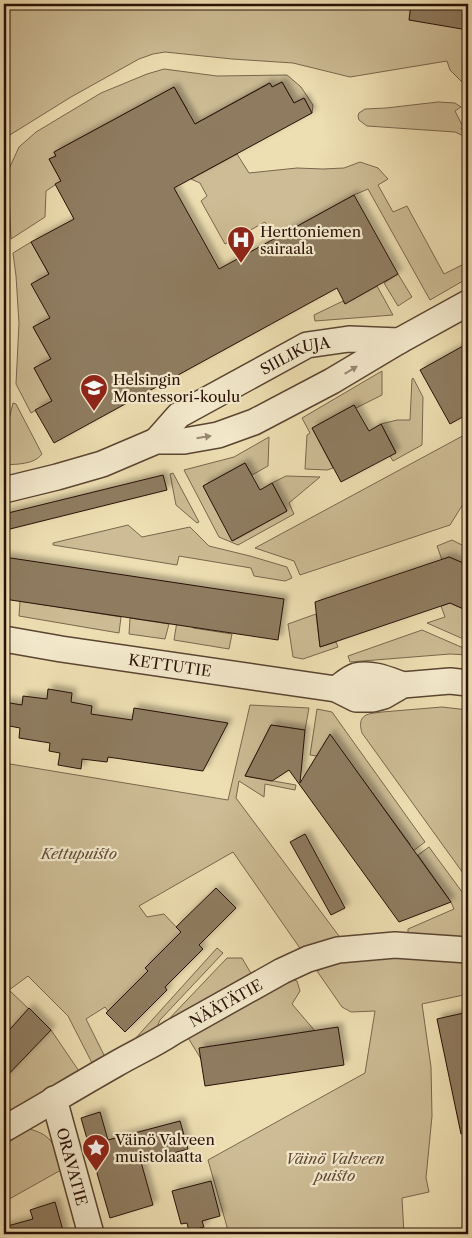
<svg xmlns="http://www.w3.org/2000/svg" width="472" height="1238" viewBox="0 0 472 1238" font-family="'Libre Caslon Text',serif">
<defs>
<filter id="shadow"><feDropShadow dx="4.5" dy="-4.5" stdDeviation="2.5" flood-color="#0004"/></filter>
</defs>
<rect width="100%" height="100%" fill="#eedfb2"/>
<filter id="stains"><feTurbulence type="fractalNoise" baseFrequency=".004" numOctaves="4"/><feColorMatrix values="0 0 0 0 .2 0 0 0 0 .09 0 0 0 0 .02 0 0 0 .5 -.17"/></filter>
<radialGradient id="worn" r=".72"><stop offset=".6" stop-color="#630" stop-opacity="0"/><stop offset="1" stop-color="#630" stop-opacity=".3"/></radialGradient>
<!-- green -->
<g fill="#cdbc95" stroke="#7b664e">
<polygon points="4,4 468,4 468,85 466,86 450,70 447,61 350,77 293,63 232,59 165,52 153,54 139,59 71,97 5,138 4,142"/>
<polygon points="164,69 217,76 287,75 301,87 313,105 312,113 304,98 294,103 282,82 272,87 269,83 191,126 187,109 174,87 54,152 56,156 49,159 61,181 46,191 45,217 11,239 8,171 19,147 36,132 101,93 147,74"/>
<polygon points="438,102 455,103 461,107 455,111 463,127 461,128 466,137 455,132 367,126 359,120 358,116 359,113 365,109 386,108"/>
<polygon points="237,154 249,173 297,168 323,169 344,168 360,162 378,168 388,179 378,185 393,212 407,206 444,274 468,262 468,278 430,300 368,189 354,195 274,239 265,222 225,244 201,201 207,196 200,183 191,179"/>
<polygon points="31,242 49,274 50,318 33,327 51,359 34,368 52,401 31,413 16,384 19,323 16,276 13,253"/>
<polygon points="398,274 412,297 398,306 384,283"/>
<polygon points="377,286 393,315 315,321 314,315 343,301 345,304"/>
<polygon points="382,371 382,395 356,408 354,405 312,428 333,468 327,470 305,469 307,435 310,433 302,418"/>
<polygon points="413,378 423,397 422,445 393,461 390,456 396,452 381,424 397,420 410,420 412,379"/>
<path d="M13,403L16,404L42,454C34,465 16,464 4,465V440Z"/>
<polygon points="468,433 468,496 450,525 300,575 294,561 255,548"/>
<polygon points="269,437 268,466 252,475 245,463 203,486 233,541 287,511 272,483 286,476 320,477 289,503 294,514 238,545 219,537 184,470 234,457"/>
<polygon points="173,473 199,522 197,523 176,505 170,474"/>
<polygon points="128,525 142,537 190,527 209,546 250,556 287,567 292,578 285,581 254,576 251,568 179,556 177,565 53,545 53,543"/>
<polygon points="452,540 468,548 468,565 449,557 442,560 437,546"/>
<polygon points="20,601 121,617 119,633 19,616"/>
<polygon points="450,603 468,611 468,641 427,623 445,617 441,606"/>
<polygon points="179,609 195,613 193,628 232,634 229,649 174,640"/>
<polygon points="316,614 320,647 336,642 338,647 303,659 293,657 288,624"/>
<polygon points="130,618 169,624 165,639 129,634"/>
<polygon points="422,630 468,650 468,655 450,654 350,662 348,656"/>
<polygon points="250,705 309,708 305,730 271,725 245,776 296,785 295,790 265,784 264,797 239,781 236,798 342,940 304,954 233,852 139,906 147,917 164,914 181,932 145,968 148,971 108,1011 105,1007 86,1019 105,1057 92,1063 68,1016 28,976 9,990 51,1030 81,1074 4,1118 4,763 228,800"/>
<path d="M442,707L468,710V880L362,733C360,726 359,719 366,715C370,713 377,713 382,712C402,710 422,709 442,707Z"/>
<polygon points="317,709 332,712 425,842 409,854 410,844 330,735 317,756 310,755"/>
<polygon points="429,847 468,900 468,939 408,933 408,929 454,909 451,902 418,855"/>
<polygon points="217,948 223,953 160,1020 156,1029 135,1042 134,1040"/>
<polygon points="386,957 468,960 468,994 422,1004 431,1067 432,1116 426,1178 429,1192 402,1198 404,1234 229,1234 208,1160 365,1073 375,1011 351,1012 342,1007 317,971 331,965 357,958"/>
<polygon points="227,958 242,958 252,975 167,1025 167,1021"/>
<polygon points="291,979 297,981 300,991 292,1004 315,1031 201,1059 187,1036"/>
<path d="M29,1129C54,1135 56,1148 61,1170L4,1202V1140L21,1130Z"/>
</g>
<!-- building -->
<g fill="#8f7c60" stroke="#291007" filter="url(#shadow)">
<polygon points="411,4 468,4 468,30 409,20"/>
<polygon points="282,82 294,103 304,98 312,113 174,188 219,269 354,195 398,274 345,304 337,288 54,443 35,410 52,401 34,368 51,359 33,327 50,318 31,284 49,274 31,242 74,219 55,184 61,181 49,159 56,156 54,152 174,87 195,124 270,83 272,87"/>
<polygon points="463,346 468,356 468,414 450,424 420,370"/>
<polygon points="354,405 369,431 381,424 396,453 341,482 312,428"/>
<polygon points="245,463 260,490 272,483 287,511 232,541 203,486"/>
<polygon points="163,475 167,490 6,530 4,522 4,514"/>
<polygon points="4,557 284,599 278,640 4,599"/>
<polygon points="449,557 468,565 468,611 450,603 320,647 315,602"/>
<polygon points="48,689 72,693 71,702 92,706 91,714 132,720 134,708 228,723 203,771 108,757 107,762 82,759 81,769 58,765 60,753 49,751 50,743 19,738 20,728 4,725 4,702 22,705 23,696 47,699"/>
<polygon points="271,725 305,730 300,783 330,734 451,902 399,922 289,770 272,781 245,776"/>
<polygon points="305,834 345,908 331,915 290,842"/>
<polygon points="216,888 236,908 199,945 203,949 165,987 167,990 125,1032 106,1013 148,971 145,968 181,932 176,927"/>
<polygon points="29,1008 51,1030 4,1079 4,1036"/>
<polygon points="468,1012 468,1133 461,1134 437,1019"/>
<polygon points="338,1027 344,1065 205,1086 199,1048"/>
<polygon points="100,1112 108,1140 180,1121 188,1149 141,1162 153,1205 110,1218 81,1118"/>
<polygon points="211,1181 220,1216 202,1221 204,1227 189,1231 187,1223 181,1224 172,1191"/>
<polygon points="55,1202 64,1234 4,1234 4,1227 33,1219 30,1210"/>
</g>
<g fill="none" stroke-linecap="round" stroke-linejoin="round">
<defs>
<g id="minor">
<path id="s1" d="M156,441L179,415L307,345L349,339L399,341"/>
<polyline points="4,490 57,477 102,464 156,441 184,441 218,435 254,422 332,381 399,341 468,303"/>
<path id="s2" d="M4,639L61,649L336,689L356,699H373L384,696L403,685L450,681L468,683"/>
<path d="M336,689C342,685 349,678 356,676C372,672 389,680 403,685"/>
<path id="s3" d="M54,1099L91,1234"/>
<path id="s4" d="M4,1129C41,1108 79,1085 116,1064C135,1053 155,1044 173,1032L282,971L308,959L338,950L395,945L468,950"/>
</g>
</defs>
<!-- minor casing -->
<use href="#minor" stroke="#5a4432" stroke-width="28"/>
<!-- minor -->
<use href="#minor" stroke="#f4eacd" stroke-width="25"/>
</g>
<!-- one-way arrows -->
<defs><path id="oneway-solid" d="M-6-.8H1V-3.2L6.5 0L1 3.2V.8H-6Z" transform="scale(1.25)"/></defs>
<g fill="#998874">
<use href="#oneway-solid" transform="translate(351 370) rotate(-31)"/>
<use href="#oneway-solid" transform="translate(204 437) rotate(-9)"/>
</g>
<!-- icons -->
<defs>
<symbol id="hospital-pin" viewBox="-11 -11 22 30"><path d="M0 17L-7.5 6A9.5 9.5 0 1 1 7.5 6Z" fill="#8f2418" stroke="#f4eacd"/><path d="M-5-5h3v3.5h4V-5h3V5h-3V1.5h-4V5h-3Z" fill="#fff"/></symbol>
<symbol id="school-pin" viewBox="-11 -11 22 30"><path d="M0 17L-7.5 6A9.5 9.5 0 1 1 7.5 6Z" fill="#8f2418" stroke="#f4eacd"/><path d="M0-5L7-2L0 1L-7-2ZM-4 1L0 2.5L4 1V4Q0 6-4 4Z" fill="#fff"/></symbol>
<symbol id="sight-pin" viewBox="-11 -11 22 30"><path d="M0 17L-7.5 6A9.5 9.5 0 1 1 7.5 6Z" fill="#8f2418" stroke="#f4eacd"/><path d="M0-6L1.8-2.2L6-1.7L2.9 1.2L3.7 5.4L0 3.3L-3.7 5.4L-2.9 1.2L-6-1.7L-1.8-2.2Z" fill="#fff"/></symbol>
</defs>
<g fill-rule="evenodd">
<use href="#hospital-pin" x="225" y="224" width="32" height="43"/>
<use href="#school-pin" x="78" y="372" width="32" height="43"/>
<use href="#sight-pin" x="80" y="1132" width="32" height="43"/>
</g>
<g text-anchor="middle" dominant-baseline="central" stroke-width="4.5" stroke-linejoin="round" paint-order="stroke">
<!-- poi labels -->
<g font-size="15" fill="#291007" stroke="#f4eacd" text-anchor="start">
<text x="260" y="231">Herttoniemen<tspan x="260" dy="17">sairaala</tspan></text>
<text x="113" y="379">Helsingin<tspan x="113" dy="17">Montessori-koulu</tspan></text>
<text x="115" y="1139">Väinö Valveen<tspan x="115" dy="17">muistolaatta</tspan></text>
</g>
<!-- street labels -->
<g font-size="15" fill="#291007" stroke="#f4eacd">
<text stroke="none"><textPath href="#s1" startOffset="166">SIILIKUJA</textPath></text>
<text stroke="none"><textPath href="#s2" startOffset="168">KETTUTIE</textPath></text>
<text stroke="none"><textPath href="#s4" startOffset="255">NÄÄTÄTIE</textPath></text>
<text stroke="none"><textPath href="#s3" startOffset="70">ORAVATIE</textPath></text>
</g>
<!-- park labels -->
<g font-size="15" font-style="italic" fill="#624c39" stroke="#f4eacd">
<text x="79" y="853">Kettupuisto</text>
<text x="335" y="1158">Väinö Valveen<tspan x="335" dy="17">puisto</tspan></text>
</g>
</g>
<!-- margin -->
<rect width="472" height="1238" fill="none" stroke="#eedfb2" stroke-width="20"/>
<rect x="5" y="5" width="462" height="1228" fill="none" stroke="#291007" stroke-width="2.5"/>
<rect x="10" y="10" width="452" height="1218" fill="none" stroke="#291007"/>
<rect width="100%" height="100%" filter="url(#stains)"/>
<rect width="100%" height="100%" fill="url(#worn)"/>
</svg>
